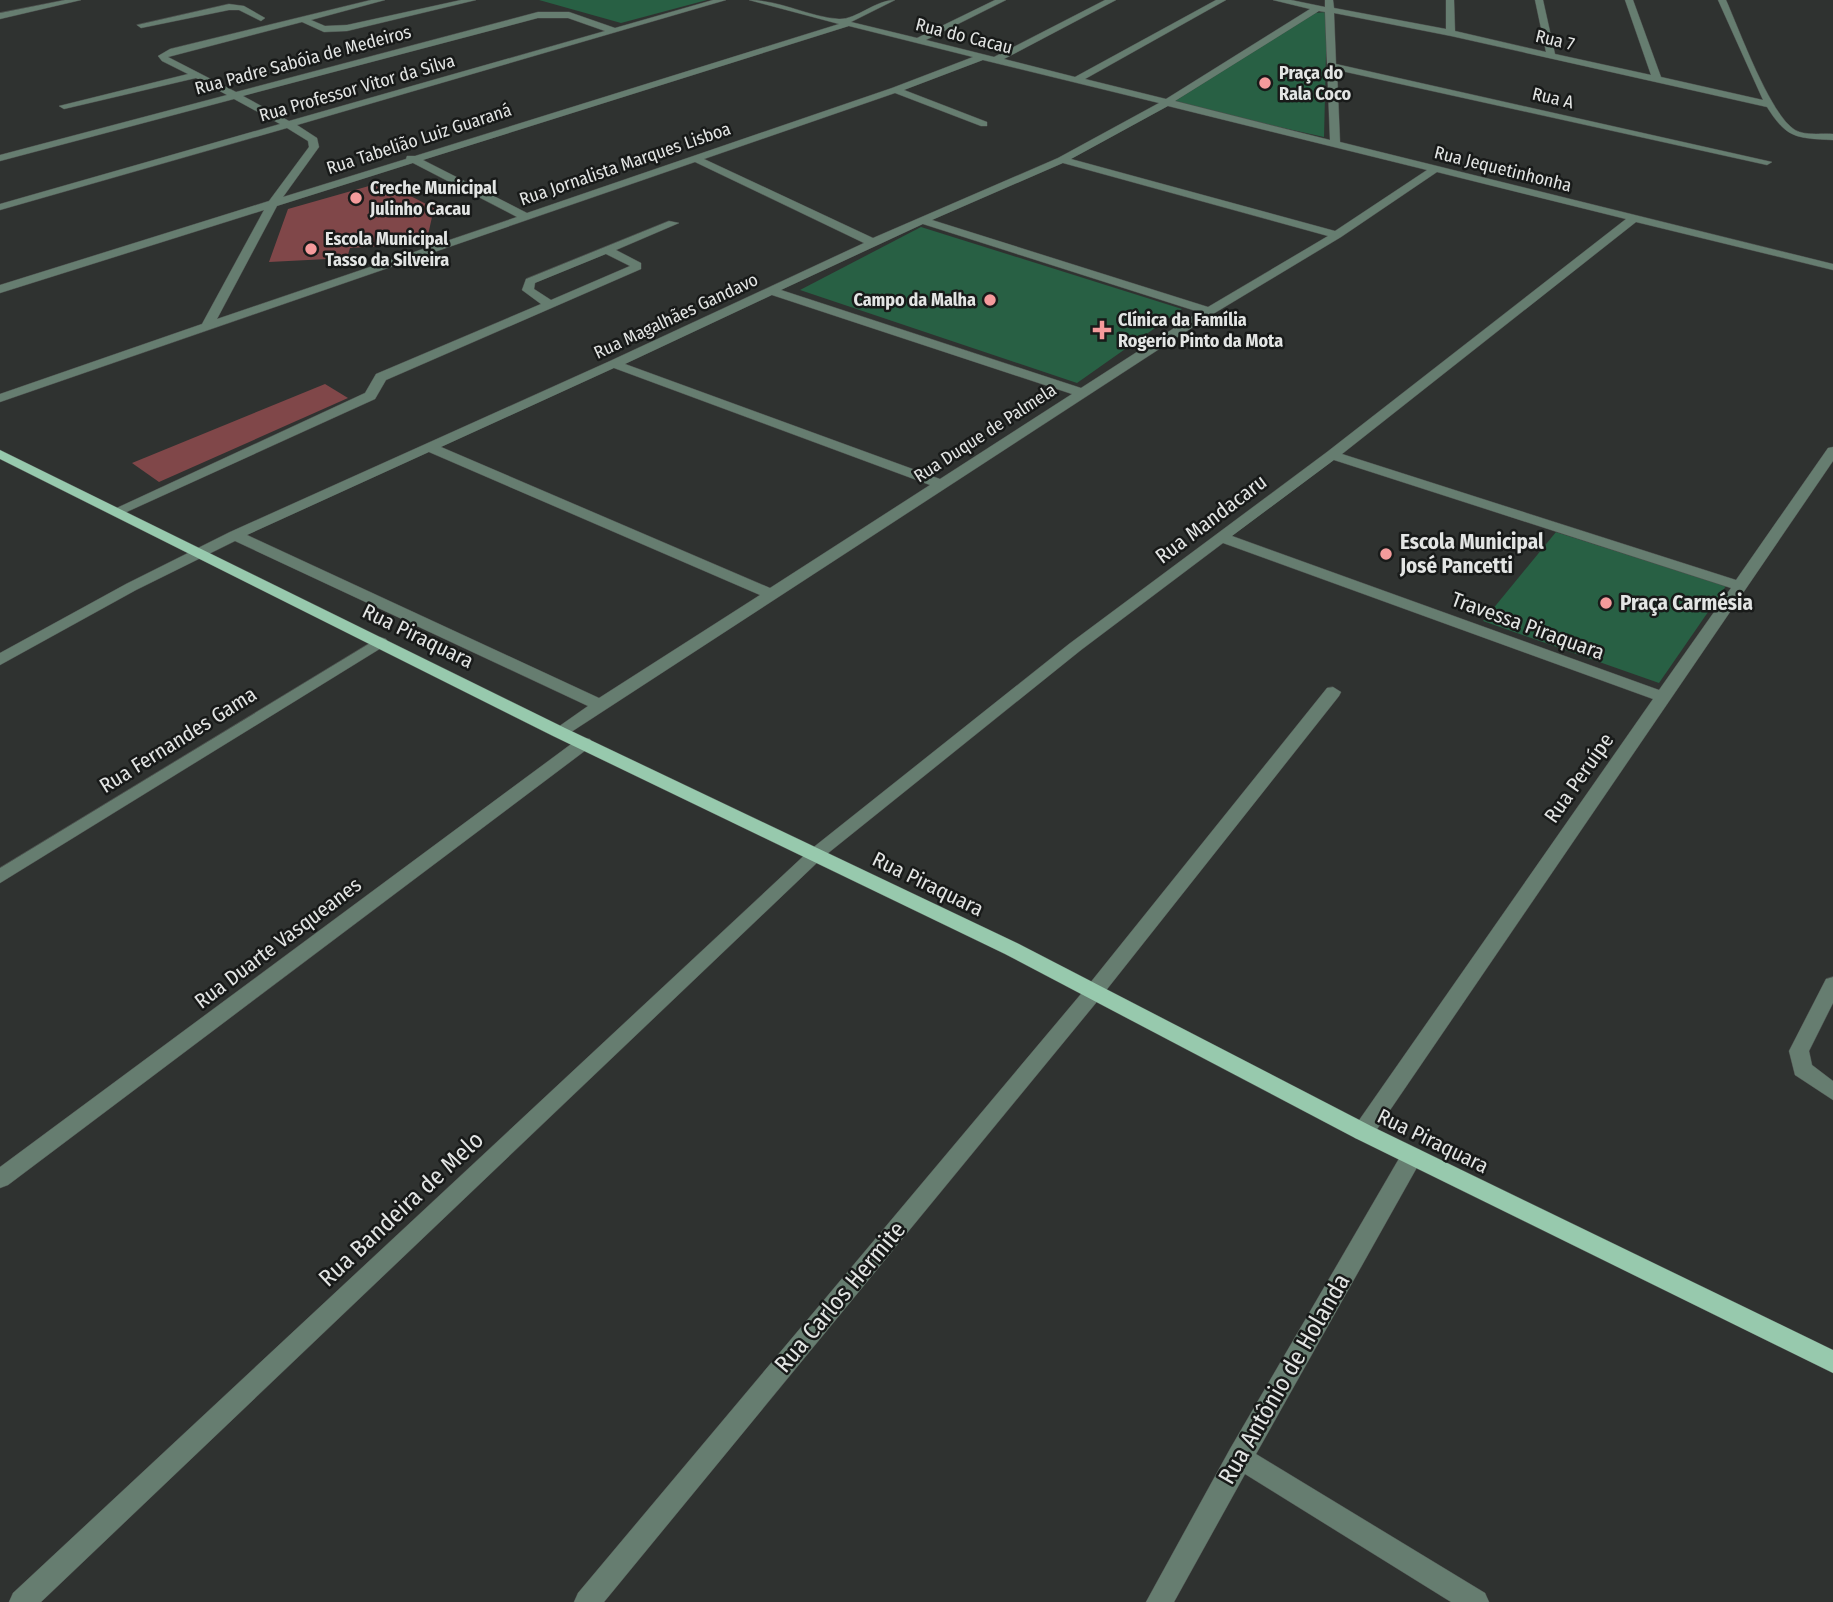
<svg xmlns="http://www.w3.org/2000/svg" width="1833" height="1602" viewBox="0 0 1833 1602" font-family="'Fira Sans Condensed',sans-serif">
<rect width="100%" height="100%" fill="#2f3230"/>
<!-- green -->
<g fill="#286044">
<polygon points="539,0 707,0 621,23"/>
<polygon points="1327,12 1324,137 1172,103 1296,22 1314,13"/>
<polygon points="921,227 1182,309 1077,383 800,290"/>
<polygon points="1556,532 1726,586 1659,683 1483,621"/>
</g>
<!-- building -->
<g fill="#804749">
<polygon points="383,182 434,208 428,235 401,245 350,248 347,258 269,262 288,209"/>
<polygon points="325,384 348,398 159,482 132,463"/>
</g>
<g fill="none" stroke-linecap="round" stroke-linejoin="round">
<defs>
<g id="minor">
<polygon points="65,0 81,0 0,19 0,13"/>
<path d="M371,0H385L311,20L325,26L347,25L461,0H476L347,31L324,32L302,22L168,57L236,92L538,12H569L615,28L713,0H726L297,125L317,138L319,147L283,197L406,159L407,156H415L839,24L749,0C780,0 809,17 839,19C856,20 875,0 895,0L851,22L917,38L995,0H1006L926,40L994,57L1105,0H1116L1004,59L1075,77L1216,0H1226L1085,79L1166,99L1310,9L1273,0H1291L1325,7V0H1333L1334,8L1446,29V0H1454L1455,31L1546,52L1535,0H1543L1555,54L1651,75L1625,0H1633L1661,77L1763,100L1718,0H1726C1739,29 1770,115 1795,130C1806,136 1821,133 1833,134V140C1797,138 1787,139 1767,107L1451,36L1334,13L1336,64L1772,162L1767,165L1337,70L1340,142L1833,264V270L1636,222L1342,454L1736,580L1828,448L1833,447V461L1371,1138L1363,1141L1355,1138L1352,1132L1355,1126L1653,699L1223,543L1081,650L822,858L41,1602H9L13,1593L810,850L1069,644L1327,452L1626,219L1437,172L1341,237L1213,314L565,736L559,737L551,732L588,706L235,541L136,590L0,665V653L126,584L230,532L610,361L864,243L695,162L0,402V394L202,324L264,210L0,293V285L269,201L309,147L308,141L287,128L0,210V204L280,124L234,99L0,161V155L227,95L196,78L64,109L59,106L188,74L162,61L158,56L170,49ZM1319,11L1325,12L1330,140L1175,101ZM538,18H568L605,31L289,121L243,96ZM849,26L973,57L892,88L527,213L423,160ZM983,60L1159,103L1058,158L873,238L704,159L895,93L981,126H987V122L904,90ZM1168,106L1427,170L1335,231L1071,159ZM413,163L517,217L217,319L277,206ZM1063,163L1328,236L1208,307L932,220ZM923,224L1199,312L1081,388L781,290ZM772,295L1072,394L940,479L625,364ZM614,368L930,485L770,588L441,447ZM429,452L760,595L599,698L247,535ZM1334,460L1731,588L1659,690L1232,536Z"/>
<polygon points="229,4 244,6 265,18 261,21 239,10 229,10 141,28 137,25"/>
<path d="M669,221L679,223L616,250L641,263V269L386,380L375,399L120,515L115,516L108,512L365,393L376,374L541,304L522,290L526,279ZM606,254L630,266L551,300L534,289L535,283Z"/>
<polygon points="380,637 386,639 388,642 386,645 0,883 0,868"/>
<polygon points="1333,687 1341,692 1339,696 1100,998 604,1602 574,1602 578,1593 1086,988 1327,688"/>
<polygon points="584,738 590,739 592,743 590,747 8,1185 0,1188 0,1167 578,739"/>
<polygon points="1833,977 1833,1003 1809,1051 1812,1065 1833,1081 1833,1100 1795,1075 1789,1051 1826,979"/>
<polygon points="1412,1147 1420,1150 1423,1156 1420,1162 1256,1454 1485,1593 1489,1602 1451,1602 1245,1474 1174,1602 1146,1602 1230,1449 1404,1150"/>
</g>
<polygon id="major" points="0,450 565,728 1019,944 1371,1126 1833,1350 1833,1373 1355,1138 1005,954 553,736 0,459"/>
</defs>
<!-- minor casing -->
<use href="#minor" stroke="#4c4f4d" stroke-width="1"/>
<!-- major casing -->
<use href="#major" stroke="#4c4f4d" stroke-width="1"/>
<!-- minor -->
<use href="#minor" fill="#667d70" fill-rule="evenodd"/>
<!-- major -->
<use href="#major" fill="#97c9ad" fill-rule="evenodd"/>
</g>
<!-- markers -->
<g fill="#f59b9c" stroke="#181a19" stroke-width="2.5">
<circle cx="1265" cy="83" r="7"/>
<circle cx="356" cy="198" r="7"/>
<circle cx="311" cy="249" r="7"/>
<circle cx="990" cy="300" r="7"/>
<path d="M1098.5 319.5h7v7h7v7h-7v7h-7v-7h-7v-7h7z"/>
<circle cx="1386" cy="554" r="7"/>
<circle cx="1606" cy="603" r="7"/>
</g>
<g text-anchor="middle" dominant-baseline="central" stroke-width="5" stroke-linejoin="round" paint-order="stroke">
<!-- far-street labels -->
<g font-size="18" fill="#e3e5e4" stroke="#181a19">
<text transform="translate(964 36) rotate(14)">Rua do Cacau</text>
<text transform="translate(1555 40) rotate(13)">Rua 7</text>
<text transform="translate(303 60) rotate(-15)">Rua Padre Sabóia de Medeiros</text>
<text transform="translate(357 88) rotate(-16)">Rua Professor Vitor da Silva</text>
<text transform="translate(1553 98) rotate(13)">Rua A</text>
<text transform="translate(419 139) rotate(-18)">Rua Tabelião Luiz Guaraná</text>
<text transform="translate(625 164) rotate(-19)">Rua Jornalista Marques Lisboa</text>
<text transform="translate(1503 169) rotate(14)">Rua Jequetinhonha</text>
<text transform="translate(676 316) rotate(-25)">Rua Magalhães Gandavo</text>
<text transform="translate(985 433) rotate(-33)">Rua Duque de Palmela</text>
</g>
<!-- far-poi labels -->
<g font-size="18" font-weight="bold" fill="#e3e5e4" stroke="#181a19" text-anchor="start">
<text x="1279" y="73">Praça do<tspan x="1279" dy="21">Rala Coco</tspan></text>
<text x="370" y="188">Creche Municipal<tspan x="370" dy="21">Julinho Cacau</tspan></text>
<text x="325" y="239">Escola Municipal<tspan x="325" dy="21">Tasso da Silveira</tspan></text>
<text x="976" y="300" text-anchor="end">Campo da Malha</text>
<text x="1118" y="320">Clínica da Família<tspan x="1118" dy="21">Rogerio Pinto da Mota</tspan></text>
</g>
<!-- street labels -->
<g font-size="21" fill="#e3e5e4" stroke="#181a19">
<text transform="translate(1211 519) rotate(-37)">Rua Mandacaru</text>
<text transform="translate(1528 626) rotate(20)">Travessa Piraquara</text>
<text transform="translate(418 636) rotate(26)">Rua Piraquara</text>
<text transform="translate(178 740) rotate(-32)">Rua Fernandes Gama</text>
<text transform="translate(1579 778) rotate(-55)">Rua Peruípe</text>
<text transform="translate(928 884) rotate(26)">Rua Piraquara</text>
<text transform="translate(278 943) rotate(-37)">Rua Duarte Vasqueanes</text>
<text transform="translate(1433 1141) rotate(26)">Rua Piraquara</text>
</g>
<!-- poi labels -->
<g font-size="21" font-weight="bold" fill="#e3e5e4" stroke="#181a19" text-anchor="start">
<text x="1400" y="542">Escola Municipal<tspan x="1400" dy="24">José Pancetti</tspan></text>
<text x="1620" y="603">Praça Carmésia</text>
</g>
<!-- near-street labels -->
<g font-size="24" fill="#e3e5e4" stroke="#181a19">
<text transform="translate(401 1209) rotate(-43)">Rua Bandeira de Melo</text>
<text transform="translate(840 1297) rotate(-50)">Rua Carlos Hermite</text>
<text transform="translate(1284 1379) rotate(-60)">Rua Antônio de Holanda</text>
</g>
</g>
</svg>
